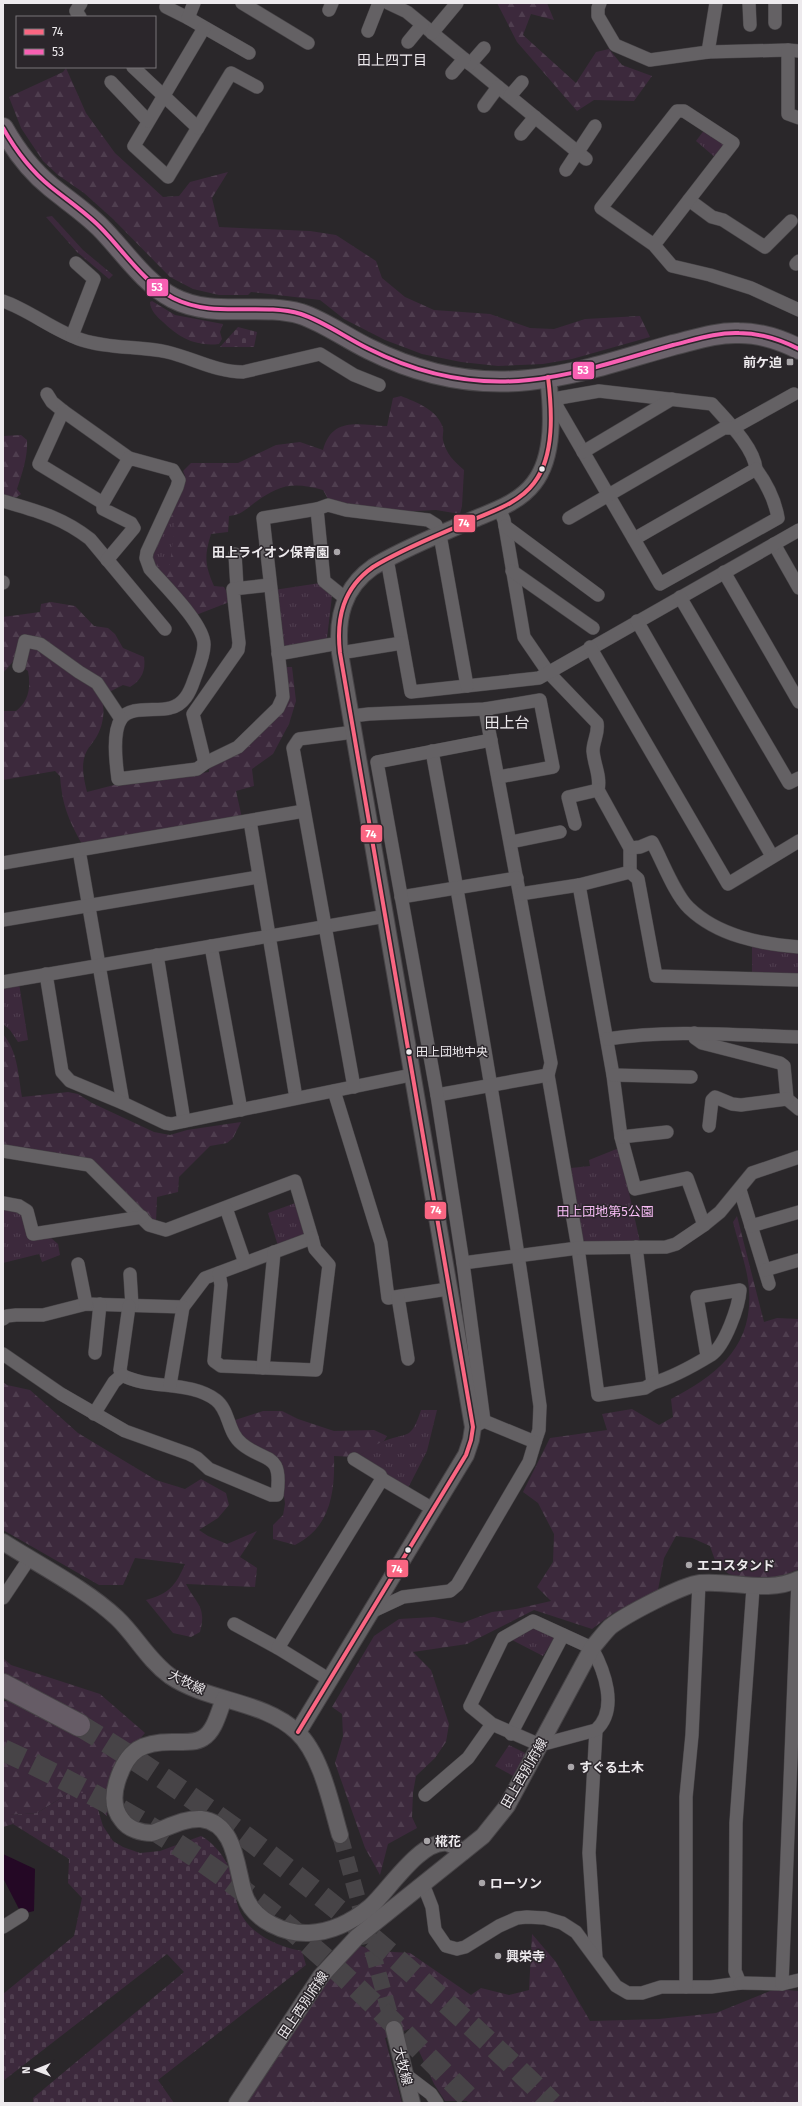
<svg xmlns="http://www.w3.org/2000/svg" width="802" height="2106" viewBox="0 0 802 2106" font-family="'Fira Sans','Noto Sans JP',sans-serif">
<defs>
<pattern id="forest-firs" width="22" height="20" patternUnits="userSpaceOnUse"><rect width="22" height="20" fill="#3c293c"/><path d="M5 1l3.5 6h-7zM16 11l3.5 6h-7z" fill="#4f3e4f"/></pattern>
<pattern id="cemetery-stones" width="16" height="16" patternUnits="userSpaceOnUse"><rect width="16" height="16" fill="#3c293c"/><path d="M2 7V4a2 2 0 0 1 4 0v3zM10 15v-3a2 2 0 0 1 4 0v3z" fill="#4f3e4f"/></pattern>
<pattern id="park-tufts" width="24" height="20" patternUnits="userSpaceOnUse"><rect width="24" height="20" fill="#3c293c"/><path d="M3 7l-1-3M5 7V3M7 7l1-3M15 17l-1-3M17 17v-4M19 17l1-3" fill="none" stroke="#4f3e4f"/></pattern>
</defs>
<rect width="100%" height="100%" fill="#2a272a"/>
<!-- forest -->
<g fill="url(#forest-firs)">
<polygon points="497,3 547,3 554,20 531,14 523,35 576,83 596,52 609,49 622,65 652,76 634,101 594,100 577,111 517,42"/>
<polygon points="66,68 86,113 115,153 163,197 179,196 190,182 228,172 212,198 219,227 310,231 336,235 376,261 382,278 405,297 434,310 490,314 530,328 554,329 585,319 640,316 650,337 572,359 543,364 498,366 461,362 422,354 385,340 344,319 320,300 251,292 248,295 219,295 193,289 170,277 113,219 84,193 58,175 43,161 21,128 9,97 63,72"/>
<path d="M152,301L175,315L223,324L220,332L222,339L219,344C196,347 178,337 163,322C157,317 150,310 150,302Z"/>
<path d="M401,396C416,402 438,410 443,428C444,432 442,436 443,440C446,454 454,461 464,470L462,506L460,514L436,510L399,512L350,506L328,499L323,490C292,481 278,485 253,504C244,511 240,515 229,516L228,532L211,534C204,557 205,565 214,586L224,587L232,601L196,615L152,562V553L183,486L185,476L183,471L191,463H238L276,445L300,442L323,450C332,416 359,425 387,426L393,398Z"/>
<path d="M21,435L27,440C28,457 22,473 17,489L21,494L13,500L3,496V436Z"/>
<path d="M51,602L75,606L94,626L108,628L115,634L123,648L144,657C146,670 142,680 130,687L123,685L109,692L22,638L18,656L3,673V617L40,612L41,604Z"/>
<path d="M35,648L100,690C105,705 105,722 97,736C93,743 88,747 85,755C81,766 84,780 87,792L114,785L209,772V766L282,710L284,667H292L296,701L289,724L273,754L252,769L254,786L236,791L242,818L82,844C68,819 62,804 60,776L55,771L3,780V711H16C29,701 31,687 28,671L22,667L29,650Z"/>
<path d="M3,1034C18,1052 18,1074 22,1097L68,1092L78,1094L92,1103L154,1132L170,1135L187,1130L241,1122L233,1138L227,1143L210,1146L179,1177L178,1192L157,1197L156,1222L91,1161L3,1146Z"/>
<path d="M737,1216L764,1322L777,1318L799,1319V1569L774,1579L747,1580L729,1574L717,1566L710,1546L692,1538L676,1536L664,1558L658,1590L612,1614L592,1629L534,1610L467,1644L413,1652L431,1670L449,1724L446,1742L435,1758L416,1776L413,1793L412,1817L417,1828L388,1844L380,1875L365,1848L335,1763L343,1736L342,1714L332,1707L374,1636L399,1619L434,1617L462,1623L492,1612L516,1609L551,1601L537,1587L553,1562L554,1534L538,1503L523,1492L550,1438L607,1430L602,1414L632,1409L659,1425L673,1417L671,1399C717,1375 753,1347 749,1290C748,1269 738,1243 733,1222Z"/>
<path d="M3,1382L7,1385L30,1390L78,1433L156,1480L185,1489L201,1479L226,1493L229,1505L218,1518L199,1530L208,1536L227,1544L257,1531L240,1557L257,1568L255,1587L186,1584C196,1604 207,1606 200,1632L191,1637L173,1633L146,1600C169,1594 176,1585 185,1564L135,1558L123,1585H99L3,1530Z"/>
<path d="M263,1411H282L298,1419L334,1431L374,1430L387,1436L384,1441L356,1457L334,1456C335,1492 331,1527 295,1545L273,1539V1525L283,1515L285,1504L280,1462L236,1437L232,1421Z"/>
<polygon points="3,1658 11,1665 100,1694 145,1733 120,1761 108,1788 107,1816 100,1810 93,1793 69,1793 37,1813 10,1815 13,1824 3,1827 3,1701 12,1701 27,1687 3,1673"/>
<polygon points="532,1934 556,1962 590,2021 659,2019 716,2013 775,1989 799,1991 799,2103 469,2103 467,2101 445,2101 434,2084 409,2029 385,2038 402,2103 246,2103 254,2093 328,1976 357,1945 378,1951 410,1953 471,1995 481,1988 509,1995 529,1990"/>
</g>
<!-- cemetery -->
<g fill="url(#cemetery-stones)">
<polygon points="52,216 83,250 113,275 109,279 77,252 46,217"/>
<polygon points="238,327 257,332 254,347 220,347"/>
<path d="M69,1793H93L103,1826L113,1841L123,1847L140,1853L160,1851L201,1836C213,1842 227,1859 231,1873C234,1883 234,1895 238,1906C245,1932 277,1947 302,1951L306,1965L158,2080L174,2103H33V2098L184,1972L167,1954L3,2081V1994L74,1936L82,1898L68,1883L69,1859L13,1824L9,1815L37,1813Z"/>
</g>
<!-- park -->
<g fill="url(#park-tufts)">
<polygon points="705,129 726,142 717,159 696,141"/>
<polygon points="171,517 175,523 169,572 158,566 154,554"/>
<polygon points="320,583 332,596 327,638 325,641 285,648 279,643 274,590"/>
<polygon points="752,945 796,951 799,956 799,973 797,976 752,974"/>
<polygon points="19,983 28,1040 18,1042 10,1030 3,1024 3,986"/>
<polygon points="619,1148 640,1242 587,1243 581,1238 571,1168 590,1166 589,1160"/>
<polygon points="298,1202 306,1230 302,1237 278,1246 268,1213"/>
<polygon points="3,1207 17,1209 58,1244 60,1255 42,1262 39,1254 3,1263"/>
<path d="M421,1410H437L427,1451L408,1488L356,1457C365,1452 374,1445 384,1441C409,1432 411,1440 421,1410Z"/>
<polygon points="534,1628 555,1637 543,1656 512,1640"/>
<polygon points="509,1745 527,1754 515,1777 495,1766"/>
</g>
<!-- water -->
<polygon fill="#240825" points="3,1854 35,1869 34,1911 26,1913 19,1909 3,1878"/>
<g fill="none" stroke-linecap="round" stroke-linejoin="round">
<!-- tertiary-tunnel -->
<polyline stroke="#474447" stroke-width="16" stroke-dasharray="16 8" stroke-linecap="butt" points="340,1835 394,2029"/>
<!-- motorway-tunnel -->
<g stroke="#474447" stroke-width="22" stroke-dasharray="22 11" stroke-linecap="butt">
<path d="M79,1725C192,1792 294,1871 393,1956C447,2003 501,2052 552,2103"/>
<path d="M3,1750C89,1789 172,1836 247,1894C329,1956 401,2031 474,2103"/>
</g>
<defs>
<g id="minor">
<polyline points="168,3 166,7 188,18"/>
<polyline points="194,3 188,18 249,53"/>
<polyline points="242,3 308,43"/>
<polyline points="388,3 407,12 586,159"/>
<polyline points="600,3 598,8 598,16 615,45 650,60 708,52 788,50 799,51"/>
<polyline points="749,3 750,25"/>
<polyline points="775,3 775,23"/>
<polyline points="329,10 332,3"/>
<polyline points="80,17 76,11 81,3"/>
<polyline points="204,28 134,146 168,177 231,73 257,87"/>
<polyline points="368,31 379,3"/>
<polyline points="432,33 457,3"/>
<polyline points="408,42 422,25"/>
<polyline points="788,50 788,114 799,118"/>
<polyline points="708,52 716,3"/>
<polyline points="470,64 484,48"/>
<polyline points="133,67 198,128"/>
<polyline points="452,73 464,59"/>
<polyline points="111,82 148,121"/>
<polyline points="510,96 522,82"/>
<polyline points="484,106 498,87"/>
<polyline points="521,134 535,117"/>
<polyline points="566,170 595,126"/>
<polyline points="689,200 712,217 723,220 765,247 791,221"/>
<polyline points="654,245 733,143 684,111 677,111 601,208 654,245 672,266 710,275 751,288 799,310"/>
<polyline points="796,264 799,261"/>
<path d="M3,301C31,311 54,331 82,340C110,349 139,346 167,352C193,358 216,372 243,372L320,354L354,375L379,385"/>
<polyline points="72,336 94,279 76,263"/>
<polyline points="47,394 52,402 63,411"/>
<path d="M556,405L559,398L599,391L712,404C726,420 754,447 756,469L634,539"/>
<path d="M551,406L556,405L660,584L778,518C775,500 767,484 756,469"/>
<polyline points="583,452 672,399"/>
<path d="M3,501C37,511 62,517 90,539L165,629"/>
<polyline points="103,503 39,464 63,411 129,458"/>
<path d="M499,508L504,520L524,637L548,672L597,723C599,733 593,741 593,751C594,765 601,776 598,790L630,848V872"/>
<polyline points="317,509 324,581 345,598"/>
<polyline points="569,518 724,428 733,428 794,394"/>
<polyline points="505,526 598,595"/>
<polyline points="774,544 799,588"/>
<polyline points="235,554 237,588"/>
<polyline points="387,559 411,692 539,678 799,530"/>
<path d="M107,560L134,528L131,523L103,509V503L129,458L173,470L179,480L177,487L147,552L146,558L150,569C164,585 205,625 204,645C204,656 198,669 194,680C190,692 184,705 170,708C156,712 130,705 121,719C112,733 116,763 118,779L197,769L205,763L238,747L278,708L283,697L282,686L263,518L317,509L328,505L346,510L428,520L436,525L440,535L467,686"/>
<polyline points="512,571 593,628"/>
<polyline points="724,572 799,702"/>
<polyline points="3,582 3,583"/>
<polyline points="680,597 789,783 799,778"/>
<polyline points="637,621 772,856"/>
<polyline points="590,647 728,884 799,841"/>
<polyline points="340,653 402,643"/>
<polyline points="278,654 339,643"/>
<polyline points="19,666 25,641 40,644 79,672 97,683 121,719"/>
<polyline points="485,709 551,1063 548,1075 578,1248 598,1395 645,1388 653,1383 636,1247"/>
<polyline points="352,716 369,714 485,709 540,700 553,767 499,777"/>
<path d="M432,751C472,969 510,1187 540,1406L539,1430L535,1442L484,1421"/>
<polyline points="205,763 193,714 238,650 239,643 233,589 269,585"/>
<polyline points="250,821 296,1098"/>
<polyline points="575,824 568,797 598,790"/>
<polyline points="511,842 560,832"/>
<path d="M630,848L640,847L652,842C662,860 675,895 689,908C718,936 761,944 799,947"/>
<polyline points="79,850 123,1103"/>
<polyline points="3,863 304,811"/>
<polyline points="579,885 613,1075 621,1137 635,1189 687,1178 704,1225"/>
<polyline points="520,894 579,885 630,872 638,879 656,976 799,980"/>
<polyline points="401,897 517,878"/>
<polyline points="3,920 258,877"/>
<polyline points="211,946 241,1110"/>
<polyline points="157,955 184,1121"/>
<polyline points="46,974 62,1072 70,1081 123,1103 165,1123 171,1124 411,1075"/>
<polyline points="3,982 386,916"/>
<polyline points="694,1033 695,1038 702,1043 780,1063 784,1066 787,1099 799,1109"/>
<path d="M607,1039C670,1029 735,1035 799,1037"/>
<polyline points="613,1075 691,1077"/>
<polyline points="354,1087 293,748 299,739 354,732"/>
<polyline points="334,1091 381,1243 388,1298 448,1289"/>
<polyline points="437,1095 548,1075"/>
<polyline points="709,1126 712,1100 715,1097 732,1104 741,1105 787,1099"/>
<polyline points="621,1137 667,1132"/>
<polyline points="3,1151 89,1165 149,1225 166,1230 295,1181 312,1238 205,1278 183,1307 86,1304 43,1315 16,1315 7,1316 3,1319"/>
<polyline points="740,1190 769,1284"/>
<polyline points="3,1203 19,1206 27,1211 33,1234 142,1217"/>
<polyline points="226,1208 245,1263"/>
<polyline points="751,1226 799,1212"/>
<polyline points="463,1263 578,1248 666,1247 676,1244 704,1225 720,1212 752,1173 799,1157"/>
<polyline points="78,1264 86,1304"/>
<polyline points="765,1270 799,1260"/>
<polyline points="219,1273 221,1285 214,1361 221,1366 316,1370 329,1265 315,1249 312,1238"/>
<polyline points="130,1274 132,1306"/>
<polyline points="398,1297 408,1359"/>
<polyline points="95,1353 100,1304"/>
<path d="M3,1354L61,1394L125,1431L189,1454L197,1458L209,1469L271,1495H277C283,1451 265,1463 242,1444C227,1432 230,1411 216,1400C190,1380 149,1390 122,1375L120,1370L129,1306"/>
<polyline points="263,1368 274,1252"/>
<path d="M653,1383C674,1377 693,1366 711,1355C725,1346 739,1306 740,1290L697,1297L707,1356"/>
<polyline points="170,1385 183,1307"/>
<polyline points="94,1414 114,1382 122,1375"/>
<polyline points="473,1427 484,1421 463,1263 437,1095 377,762 491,740"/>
<polyline points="354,1459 380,1475 382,1479"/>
<polyline points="3,1598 29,1559"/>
<polyline points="373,1611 403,1597 450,1591 457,1585 529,1462 535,1442"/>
<polyline points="234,1624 278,1648 330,1680"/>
<polyline points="278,1648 382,1479 433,1509"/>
<polyline points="596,1730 589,1853 596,1958"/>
<polyline points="511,1734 563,1635"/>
<path d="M425,1795L468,1758L492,1724L540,1745L596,1730C619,1709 604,1670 592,1648L533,1621L503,1638L470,1706L492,1724"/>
<polyline points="423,1884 432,1907 435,1930 446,1946 457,1949 465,1947 499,1926 517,1918 527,1917 545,1918 562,1923 576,1932 616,1986 628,1993 642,1993 661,1987 711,1987 740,1983 735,1971 736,1823 753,1588"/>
<polyline points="3,1927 22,1915"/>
<polyline points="740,1983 782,1984 799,1980"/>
<polyline points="782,1984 798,1580"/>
<polyline points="686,1987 686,1797 692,1735 699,1583"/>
<polyline points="406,2075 431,2094 437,2103"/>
</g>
<g id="tertiary">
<path d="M3,1542C39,1565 86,1589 117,1618C136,1636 148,1660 170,1676C208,1702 263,1700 297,1732C321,1754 331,1804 340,1835"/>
<path d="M224,1699C219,1711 215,1731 203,1738C195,1743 185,1742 176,1742C143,1741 127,1749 117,1782C113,1795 113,1809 122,1820C128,1829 141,1833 152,1833C167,1828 184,1818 201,1819C237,1823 236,1871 245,1896C254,1921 285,1934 309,1933C332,1932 353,1921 370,1907C389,1890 420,1840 447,1843C453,1844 458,1849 463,1852"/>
<path d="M298,1732L466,1455L471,1440L473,1427L340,653C336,618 343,588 373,567C404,548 439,535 472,520C493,511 519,503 534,483C555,456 552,410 548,377"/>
<polyline points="394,2029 412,2103"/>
<path d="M237,2103L321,1976L357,1937L483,1836L507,1806L592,1648C598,1641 604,1633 610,1627C625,1615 682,1585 700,1583C734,1580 766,1594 799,1579"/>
</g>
<path id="primary" d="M3,128C16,151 31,171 51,187C67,200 85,212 100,227C123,250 143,282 173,298C214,319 258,302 301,314C325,322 346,338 369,349C419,374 473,386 529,380C578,375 626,358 673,345C694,340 717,332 739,333C759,333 781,340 799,349"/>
<polyline id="motorway" points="3,1685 79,1725"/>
</defs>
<!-- minor casing -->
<use href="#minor" stroke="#474447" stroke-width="14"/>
<!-- tertiary casing -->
<use href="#tertiary" stroke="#474447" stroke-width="18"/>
<!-- primary casing -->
<use href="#primary" stroke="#474447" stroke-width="22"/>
<!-- motorway casing -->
<use href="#motorway" stroke="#474447" stroke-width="24"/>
<!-- minor -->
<use href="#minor" stroke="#646164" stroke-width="13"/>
<!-- tertiary -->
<use href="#tertiary" stroke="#646164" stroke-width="16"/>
<!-- primary -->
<use href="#primary" stroke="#6b636b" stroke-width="20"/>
<!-- motorway -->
<use href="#motorway" stroke="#665c66" stroke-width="22"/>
<defs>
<path id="bus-1" d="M298,1732L466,1455L471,1440L473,1427L340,653C336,618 343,588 373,567C404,548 439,535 472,520C493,511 519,503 534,483C555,456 552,410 548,377"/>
<path id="bus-2" d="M3,128C16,151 31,171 51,187C67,200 85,212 100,227C123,250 143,282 173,298C214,319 258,302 301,314C325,322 346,338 369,349C419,374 473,386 529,380C578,375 626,358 673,345C694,340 717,332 739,333C759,333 781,340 799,349"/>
</defs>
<!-- bus-1 casing -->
<use href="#bus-1" stroke="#2b262b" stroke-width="7"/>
<!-- bus-2 casing -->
<use href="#bus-2" stroke="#2b262b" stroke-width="7"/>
<!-- bus-1 -->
<use href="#bus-1" stroke="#fa6682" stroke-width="4"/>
<!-- bus-2 -->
<use href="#bus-2" stroke="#f860b3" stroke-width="4"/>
</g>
<!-- markers -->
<g fill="#a9a6a9" stroke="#2b262b" stroke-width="1.5">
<rect x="786" y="358" width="8" height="8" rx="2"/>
<circle cx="337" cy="552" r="4"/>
<circle cx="689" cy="1565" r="4"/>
<circle cx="571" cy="1767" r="4"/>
<circle cx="427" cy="1841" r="4"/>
<circle cx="482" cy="1883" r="4"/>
<circle cx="498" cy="1956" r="4"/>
</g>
<g fill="#edeaed" stroke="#2b262b" stroke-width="1.5">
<circle cx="542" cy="469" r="3.5"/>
<circle cx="409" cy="1052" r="3.5"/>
<circle cx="408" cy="1550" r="3.5"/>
</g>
<g text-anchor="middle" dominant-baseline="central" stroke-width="3" stroke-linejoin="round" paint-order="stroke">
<!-- bus labels -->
<g font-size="12" fill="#edeaed" stroke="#2b262b" text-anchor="start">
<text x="416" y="1052">田上団地中央</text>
</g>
<!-- poi labels -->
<g font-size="13" font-weight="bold" fill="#edeaed" stroke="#2b262b" text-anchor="start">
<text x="782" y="362" text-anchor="end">前ケ迫</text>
<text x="329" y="552" text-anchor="end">田上ライオン保育園</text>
<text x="697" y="1565">エコスタンド</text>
<text x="579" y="1767">すぐる土木</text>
<text x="435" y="1841">椛花</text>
<text x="490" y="1883">ローソン</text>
<text x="506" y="1956">興栄寺</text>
</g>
<!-- park labels -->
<g font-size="13" fill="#f8bdf6" stroke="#2b262b">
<text x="605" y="1211">田上団地第5公園</text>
</g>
<!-- street labels -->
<g font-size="13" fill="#edeaed" stroke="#2b262b">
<text transform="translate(187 1682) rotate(26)">大牧線</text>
<text transform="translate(524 1773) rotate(-60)">田上西別府線</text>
<text transform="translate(303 2005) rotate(-56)">田上西別府線</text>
<text transform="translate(403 2066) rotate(76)">大牧線</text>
</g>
<!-- neighbourhood labels -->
<g font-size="14" fill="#edeaed" stroke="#2b262b">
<text x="392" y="60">田上四丁目</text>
</g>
<!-- quarter labels -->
<g font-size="15" fill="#edeaed" stroke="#2b262b">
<text x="507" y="723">田上台</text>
</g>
</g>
<g stroke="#2b262b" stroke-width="1.5">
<rect x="146" y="278" width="23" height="19" rx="4" fill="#f860b3"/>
<rect x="572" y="361" width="23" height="19" rx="4" fill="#f860b3"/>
<rect x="453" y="514" width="23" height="19" rx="4" fill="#fa6682"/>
<rect x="360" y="824" width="23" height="19" rx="4" fill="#fa6682"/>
<rect x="424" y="1201" width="23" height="19" rx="4" fill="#fa6682"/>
<rect x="386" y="1559" width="23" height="19" rx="4" fill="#fa6682"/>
</g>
<g font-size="11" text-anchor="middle" font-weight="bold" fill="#fff">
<text x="157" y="291">53</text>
<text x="583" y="374">53</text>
<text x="464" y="527">74</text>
<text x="371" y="838">74</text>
<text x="436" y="1214">74</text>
<text x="397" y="1573">74</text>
</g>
<!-- border -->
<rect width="802" height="2106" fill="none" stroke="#edeaed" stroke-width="8"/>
<!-- legend -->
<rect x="16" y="16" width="140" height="52" fill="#2b262b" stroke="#797479"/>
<rect x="24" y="29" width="20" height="6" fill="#fa6682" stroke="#797479"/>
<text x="52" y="36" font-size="12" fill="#edeaed">74</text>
<rect x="24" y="49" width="20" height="6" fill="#f860b3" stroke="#797479"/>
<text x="52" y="56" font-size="12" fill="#edeaed">53</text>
<!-- north arrow -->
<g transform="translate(36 2070) rotate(269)" stroke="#2b262b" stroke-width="3" paint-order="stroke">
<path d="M0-3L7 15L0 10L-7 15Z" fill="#edeaed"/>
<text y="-6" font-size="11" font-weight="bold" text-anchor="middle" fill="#edeaed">N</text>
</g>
</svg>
